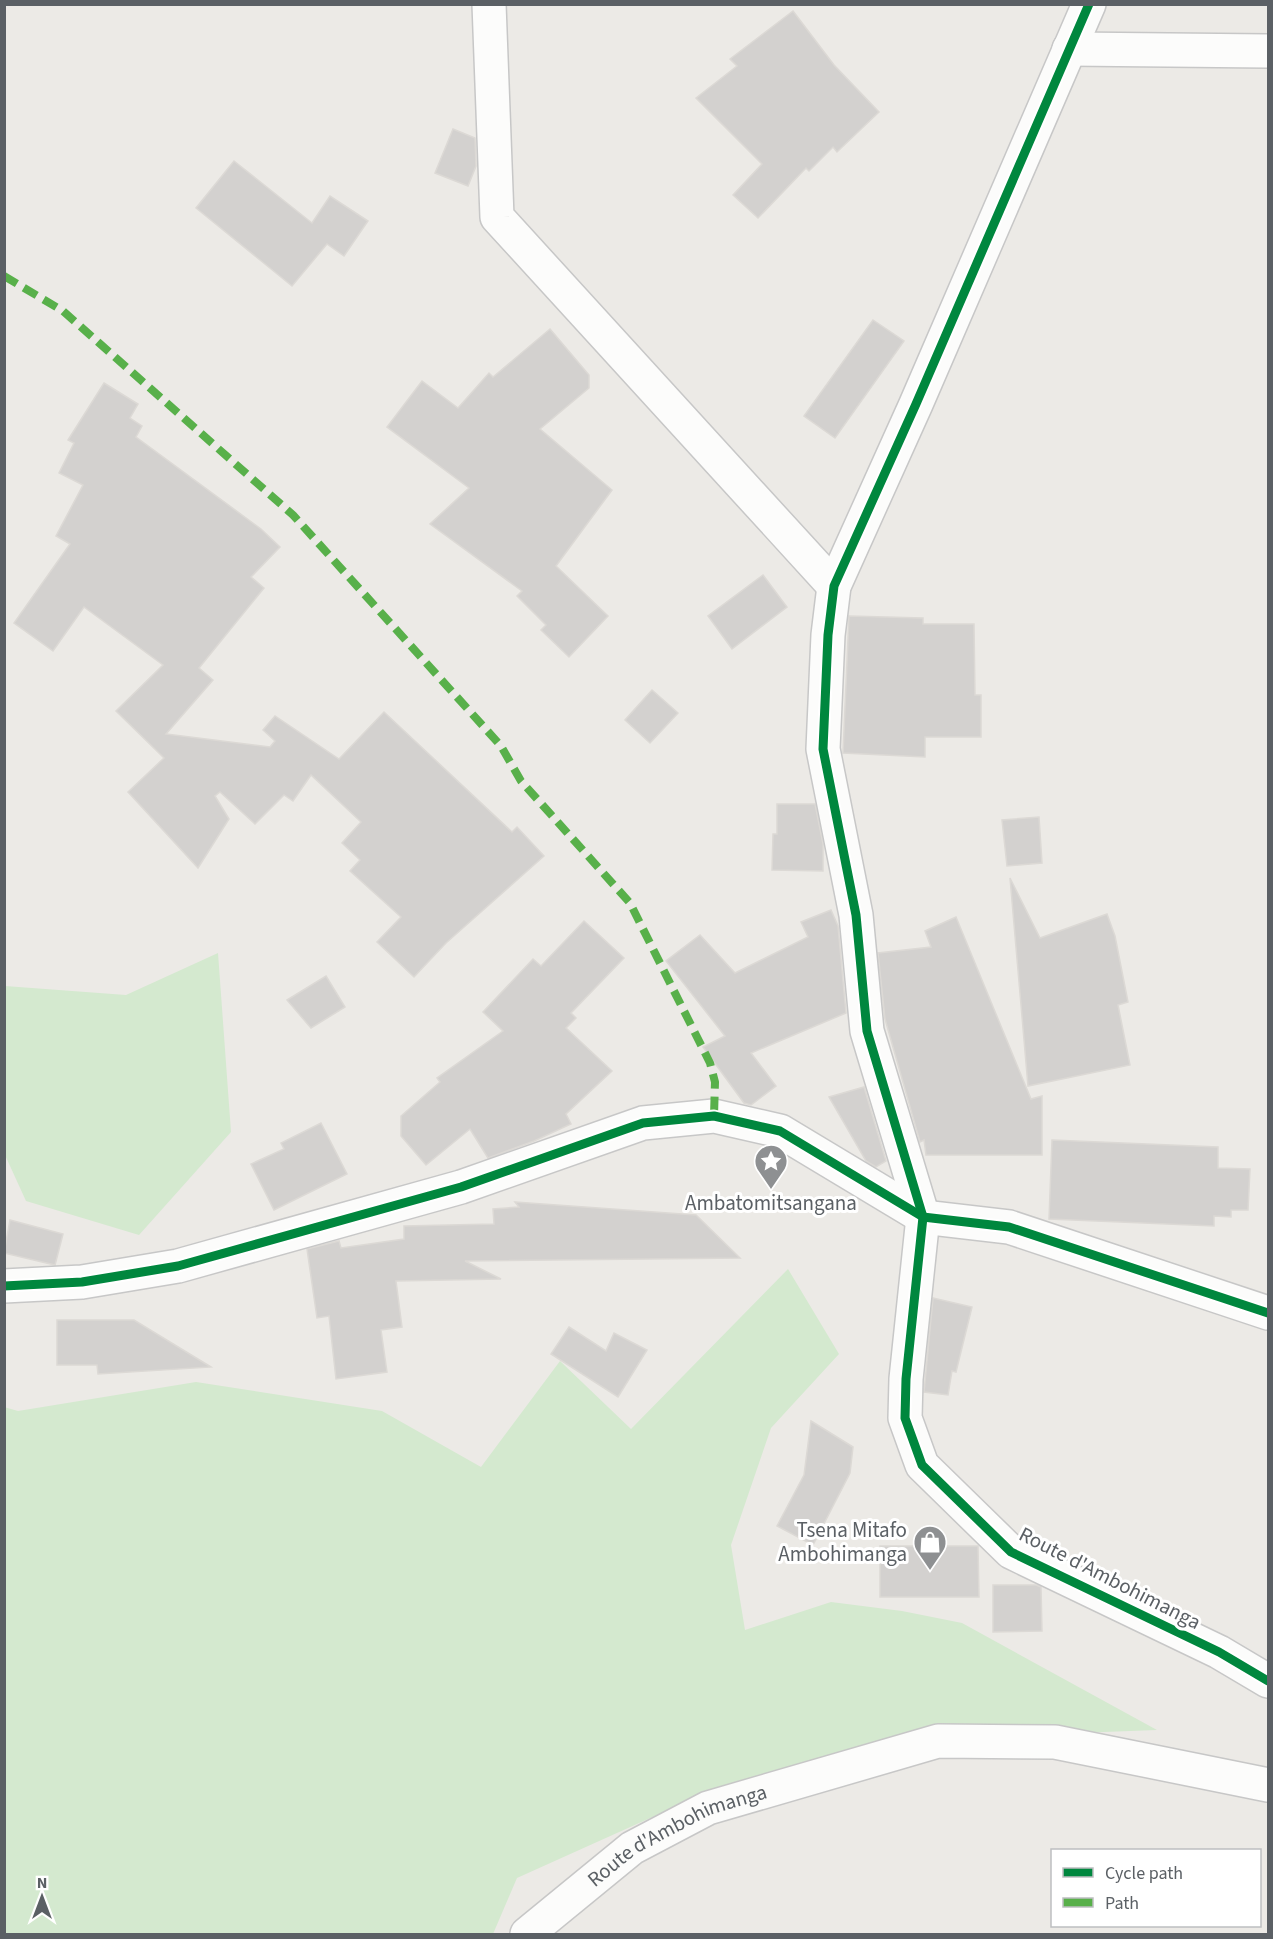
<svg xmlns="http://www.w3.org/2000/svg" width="1273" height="1939" viewBox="0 0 1273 1939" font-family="'Source Sans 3',sans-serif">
<rect width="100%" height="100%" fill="#eceae6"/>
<!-- green -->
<g fill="#d4e9cf">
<polygon points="218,953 231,1132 139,1235 26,1201 5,1155 5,986 126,995"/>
<polygon points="788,1269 839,1354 771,1428 731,1545 745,1630 831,1602 902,1611 962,1623 1157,1730 1077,1733 688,1801 517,1878 493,1934 5,1934 4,1407 18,1411 196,1382 382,1411 481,1467 560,1361 631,1429"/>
</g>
<!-- building -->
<g fill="#d3d1cf" stroke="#dcd9d5" stroke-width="1.5">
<polygon points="793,11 834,65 879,112 837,152 833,147 809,171 806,168 758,218 733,195 762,164 696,98 737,66 730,59"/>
<polygon points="453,129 475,138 476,166 468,186 435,173"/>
<polygon points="234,161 312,223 330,196 368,221 344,256 327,244 292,286 196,208"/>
<polygon points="873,320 904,341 835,438 804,416"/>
<polygon points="550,329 589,375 589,388 540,429 612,490 556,566 608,616 569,657 541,630 546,625 517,596 522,591 430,524 469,488 387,427 422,381 458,408 489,373 493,377"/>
<polygon points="104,383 138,404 130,418 142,426 136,437 261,529 280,547 251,577 264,588 199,668 213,680 166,734 270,747 275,741 263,730 275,716 339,759 384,712 512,832 517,827 544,856 446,943 414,977 377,942 401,917 350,871 360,860 342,843 361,822 311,775 293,801 284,795 255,824 220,792 215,796 229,819 198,868 128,792 164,758 116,711 163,665 84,607 53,651 14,623 70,544 56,536 83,485 59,473 74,443 68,440"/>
<polygon points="763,575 787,607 732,649 708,616"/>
<polygon points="849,616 923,618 923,624 974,624 975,695 981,695 981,737 925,737 925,757 843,753"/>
<polygon points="652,690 678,713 650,743 625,720"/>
<polygon points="777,804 815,804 823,844 823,871 772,870 773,834 777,834"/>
<polygon points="1039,817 1042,863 1007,866 1002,820"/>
<polygon points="1010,878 1040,938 1107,914 1115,936 1128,1002 1118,1005 1130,1065 1028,1086"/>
<polygon points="831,910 838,926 846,1013 751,1053 776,1086 751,1105 744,1103 703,1047 725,1036 666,961 700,935 735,973 808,937 801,922"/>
<polygon points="956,917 1031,1099 1042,1096 1042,1155 926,1155 924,1140 920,1142 885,1019 878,953 931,947 925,931"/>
<polygon points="584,921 624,958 571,1013 576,1018 566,1028 612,1071 566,1114 571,1124 534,1141 488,1158 470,1129 426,1165 401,1136 401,1116 440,1082 437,1078 503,1031 483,1012 533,959 541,966"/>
<polygon points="326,976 345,1007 311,1028 287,1000"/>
<polygon points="864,1087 886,1161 876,1167 866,1161 829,1097"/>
<polygon points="321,1123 347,1174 274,1210 251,1164 284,1149 281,1143"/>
<polygon points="1052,1140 1218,1147 1218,1168 1250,1169 1248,1210 1231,1210 1231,1217 1214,1216 1214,1226 1049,1219"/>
<polygon points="515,1202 696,1215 740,1258 465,1261 501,1279 396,1281 402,1327 381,1330 387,1372 336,1379 329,1316 317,1318 307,1249 339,1241 341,1248 404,1239 404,1226 494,1224 493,1209 519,1207"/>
<polygon points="10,1220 63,1234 55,1265 4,1253"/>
<polygon points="933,1298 972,1307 956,1372 952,1371 948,1395 924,1392"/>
<polygon points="57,1320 134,1320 211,1367 98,1374 97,1365 57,1365"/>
<polygon points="569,1327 606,1351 614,1333 647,1350 618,1397 551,1354"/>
<polygon points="811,1421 853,1447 850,1473 813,1545 777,1526 804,1475"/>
<polygon points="880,1546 978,1546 979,1597 880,1597"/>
<polygon points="993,1585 1036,1585 1041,1587 1042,1631 993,1632"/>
</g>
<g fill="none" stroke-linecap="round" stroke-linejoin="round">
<defs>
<g id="minor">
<polyline points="489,4 497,217 834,586"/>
<polyline points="1089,4 916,404 834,586 828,635 823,749 856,915 867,1031 923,1217 906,1379 905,1418 922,1465 1011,1552 1219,1652 1268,1681"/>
<polyline points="1069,49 1268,51"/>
<polyline points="4,1286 82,1282 178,1266 461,1187 643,1123 714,1116 780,1131 923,1217 1009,1227 1268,1313"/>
<path id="s1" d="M527,1934L632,1848L708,1808L938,1741L1055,1742L1268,1785"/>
</g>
</defs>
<!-- minor casing -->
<use href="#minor" stroke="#c7c7c7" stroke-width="36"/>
<!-- minor -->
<use href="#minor" stroke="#fcfcfb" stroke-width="33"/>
<!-- quiet -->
<polyline stroke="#58b04a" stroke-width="8" stroke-dasharray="15 8" stroke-linecap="butt" points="4,276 63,311 293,515 501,746 521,781 630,903 710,1063 715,1082 714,1116"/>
<defs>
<g id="cycleway">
<polyline points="1089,4 916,404 834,586 828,635 823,749 856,915 867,1031 923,1217 906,1379 905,1418 922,1465 1011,1552 1219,1652 1268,1681"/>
<polyline points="4,1286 82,1282 178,1266 461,1187 643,1123 714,1116 780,1131 923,1217 1009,1227 1268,1313"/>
</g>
</defs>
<!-- cycleway casing -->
<use href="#cycleway" stroke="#fff" stroke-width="13"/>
<!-- cycleway -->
<use href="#cycleway" stroke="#00873e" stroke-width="9"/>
</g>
<!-- icons -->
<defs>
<symbol id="sight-pin" viewBox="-11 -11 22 30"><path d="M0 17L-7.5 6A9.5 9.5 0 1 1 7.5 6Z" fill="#8e9092" stroke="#fff"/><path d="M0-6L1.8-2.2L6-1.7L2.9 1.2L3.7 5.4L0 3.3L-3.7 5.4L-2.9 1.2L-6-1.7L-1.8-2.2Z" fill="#fff"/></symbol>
<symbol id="shop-pin" viewBox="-11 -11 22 30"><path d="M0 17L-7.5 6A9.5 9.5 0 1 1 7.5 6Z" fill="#8e9092" stroke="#fff"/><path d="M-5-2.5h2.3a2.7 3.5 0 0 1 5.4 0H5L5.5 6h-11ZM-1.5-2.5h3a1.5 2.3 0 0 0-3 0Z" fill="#fff"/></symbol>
</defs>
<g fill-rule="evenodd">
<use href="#sight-pin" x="752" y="1142" width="38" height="52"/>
<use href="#shop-pin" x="911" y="1523" width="38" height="52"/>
</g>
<g text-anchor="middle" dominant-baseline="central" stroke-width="6" stroke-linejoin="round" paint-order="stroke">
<!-- poi labels -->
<g font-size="21" fill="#5b6065" stroke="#fff">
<text x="771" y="1203">Ambatomitsangana</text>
<text x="907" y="1530" text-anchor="end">Tsena Mitafo<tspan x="907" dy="24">Ambohimanga</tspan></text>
</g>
<!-- street labels -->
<g font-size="21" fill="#5b6065" stroke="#fff">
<text transform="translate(1110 1578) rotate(27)">Route d'Ambohimanga</text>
<text stroke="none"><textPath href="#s1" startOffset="182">Route d'Ambohimanga</textPath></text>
</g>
</g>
<!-- border -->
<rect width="1273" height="1939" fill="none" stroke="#5b6065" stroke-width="12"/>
<!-- legend -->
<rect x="1051" y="1849" width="210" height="78" fill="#ffffff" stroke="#bdbfc1" stroke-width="1.5"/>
<rect x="1063" y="1868" width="30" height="9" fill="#00873e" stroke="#bdbfc1" stroke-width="1.5"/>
<text x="1105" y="1879" font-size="18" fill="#5b6065">Cycle path</text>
<rect x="1063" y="1898" width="30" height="9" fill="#58b04a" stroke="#bdbfc1" stroke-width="1.5"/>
<text x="1105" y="1909" font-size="18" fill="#5b6065">Path</text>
<!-- north arrow -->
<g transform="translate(42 1897)" stroke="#ffffff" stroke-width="4.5" paint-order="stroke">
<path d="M0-4.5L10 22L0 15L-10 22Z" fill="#5b6065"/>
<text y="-9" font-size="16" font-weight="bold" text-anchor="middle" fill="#5b6065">N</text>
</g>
</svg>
